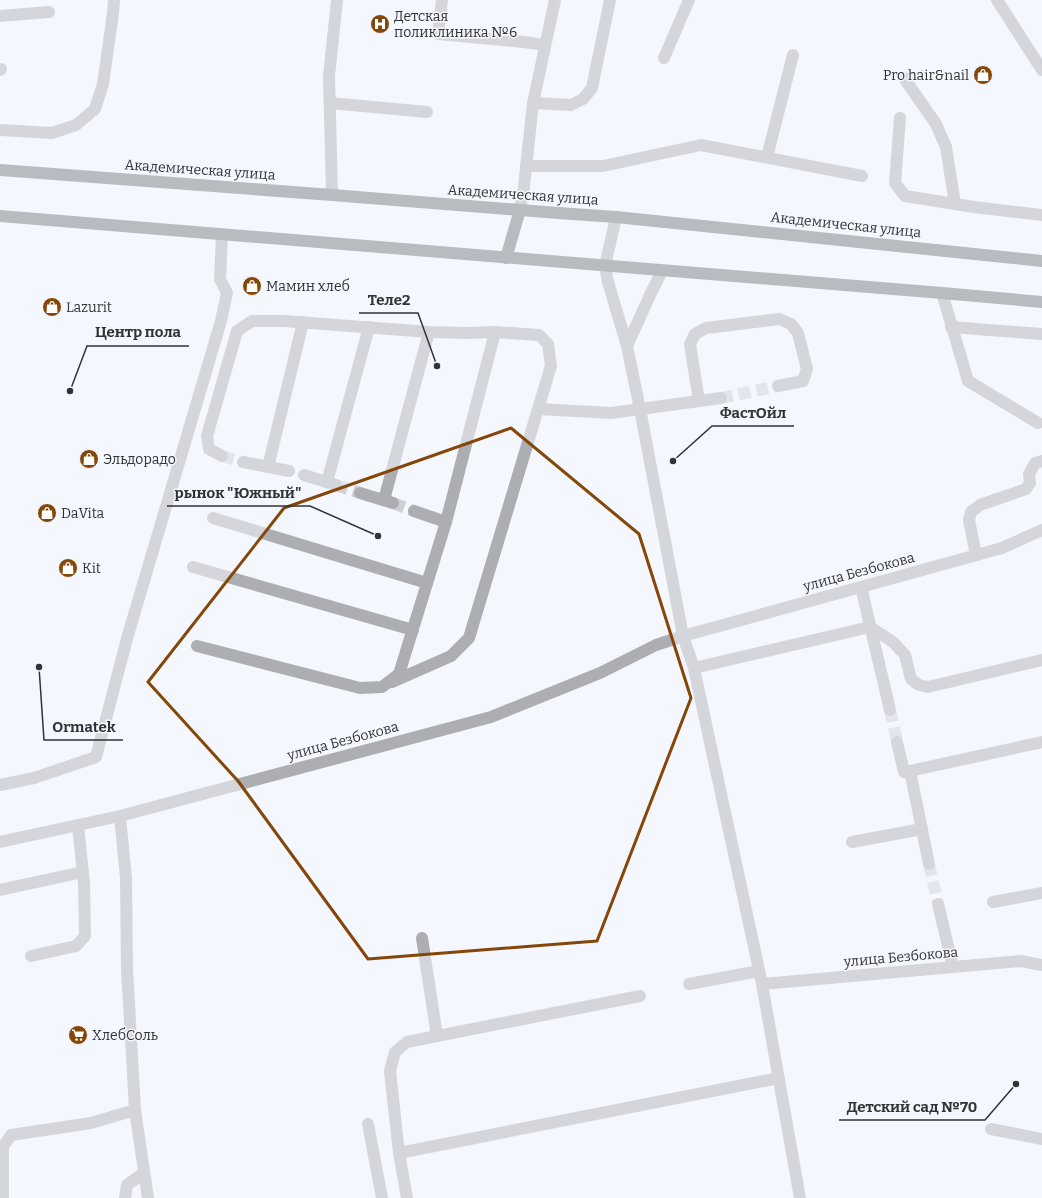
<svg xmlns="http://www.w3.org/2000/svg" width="1042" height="1198" viewBox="0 0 1042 1198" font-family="Bitter,serif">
<rect width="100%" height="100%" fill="#f4f7fe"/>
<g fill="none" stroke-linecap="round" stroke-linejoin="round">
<!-- minor-tunnel -->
<g stroke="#cdd0d6" stroke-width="12" stroke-dasharray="12 6" stroke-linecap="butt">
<polyline points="721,398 778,386"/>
<polyline points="222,456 243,462"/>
<polyline points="336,485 360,493"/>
<polyline points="393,503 414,511"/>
<polyline points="890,710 897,742"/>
<polyline points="929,864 938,904"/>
</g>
<!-- minor -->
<g stroke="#adaeb1" stroke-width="12">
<polyline points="442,0 438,34 524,42 545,45"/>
<polyline points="997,0 1042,70"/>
<polyline points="0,16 49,12"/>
<polyline points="664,58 689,0"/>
<polyline points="0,70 1,69"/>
<polyline points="904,78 936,124 946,147 955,204"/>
<polyline points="330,103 427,112"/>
<polyline points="533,103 571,105 583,99 592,88 610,0"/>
<polyline points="900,118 895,183 905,196 974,207 1042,215"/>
<polyline points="0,130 52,133 76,125 95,109 103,84 113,13 114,0"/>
<polyline points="767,157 793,55"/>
<polyline points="526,166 603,166 701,145 862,176"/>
<polyline points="332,195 329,76 337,0"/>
<polyline points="520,210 524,186 533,103 555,0"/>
<polyline points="616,217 605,266 608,282 627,346 640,409 683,636 694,668 762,984 800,1198"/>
<polyline points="942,293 968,381 1038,423"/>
<polyline points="951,327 1042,334"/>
<polyline points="627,346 650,295 662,271"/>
<polyline points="721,398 699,401 690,344 695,334 706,328 779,319 791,324 798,333 807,369 803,381 778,386"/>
<polyline points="222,456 209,449 207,436 237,331 252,321 284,321 429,332 467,333 495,332 539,335 548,344 551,366 538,409 611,413 699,401"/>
<polyline points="243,462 289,471"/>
<polyline points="268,467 303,322"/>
<polyline points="304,475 336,485"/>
<polyline points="327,482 369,327"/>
<polyline points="360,493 393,503"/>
<polyline points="384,500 429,332"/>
<polyline points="414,511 446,522 495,332"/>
<polyline points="213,518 427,583"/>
<polyline points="976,555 969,520 971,512 980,505 1026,489 1030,483 1029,474 1035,463 1042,461"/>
<polyline points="193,567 413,630"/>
<polyline points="861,587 890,710"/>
<polyline points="197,646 360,688 382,687 399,674 446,522"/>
<polyline points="694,668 870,627 893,642 905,655 911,679 919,685 928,687 1042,660"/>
<polyline points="392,682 451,656 469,638 538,409"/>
<polyline points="897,742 904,772 910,771 929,864"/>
<polyline points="910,771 1042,742"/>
<polyline points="0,785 34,778 96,757 128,635 221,321 227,293 220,279 222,235"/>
<polyline points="120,816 126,878 127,969 135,1110 148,1198"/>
<polyline points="0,842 120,816 491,717 600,673 656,645 683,636 1002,548 1042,530"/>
<polyline points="852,842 922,829"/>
<polyline points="0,890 83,872"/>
<polyline points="993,902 1042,893"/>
<polyline points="938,904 953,967"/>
<polyline points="422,938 437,1036"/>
<polyline points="31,956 76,946 85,936 84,883 78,825"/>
<polyline points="689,984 759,971"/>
<polyline points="762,984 1021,961 1042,965"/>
<polyline points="368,1124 382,1198"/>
<polyline points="991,1129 1042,1139"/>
<polyline points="399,1153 390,1071 395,1052 407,1042 640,996"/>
<polyline points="3,1198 3,1147 11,1135 91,1123 135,1110"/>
<polyline points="125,1198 127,1185 144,1173"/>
<polyline points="407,1198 399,1153 779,1078"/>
</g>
<!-- major -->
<g stroke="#6f7277" stroke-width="12">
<polyline points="0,170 332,195 558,213 616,217 1042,261"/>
<polyline points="0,216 942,293 1042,302"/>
<polyline points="506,258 520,210"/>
</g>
</g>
<!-- marked area -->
<path d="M0 0H1042V1198H0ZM511,428L639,534L691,698L597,941L368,959L238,781L148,682L284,508Z" fill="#f4f7fe" fill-opacity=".55" fill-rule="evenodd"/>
<path fill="none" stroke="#854708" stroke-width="3" stroke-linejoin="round" d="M511,428L639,534L691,698L597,941L368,959L238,781L148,682L284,508Z"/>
<!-- icons -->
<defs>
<symbol id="hospital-disc" viewBox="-11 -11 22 22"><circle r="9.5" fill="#854708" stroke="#f4f7fe"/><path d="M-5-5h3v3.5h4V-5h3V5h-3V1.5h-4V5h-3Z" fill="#fff"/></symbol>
<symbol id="shop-disc" viewBox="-11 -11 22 22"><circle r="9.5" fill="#854708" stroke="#f4f7fe"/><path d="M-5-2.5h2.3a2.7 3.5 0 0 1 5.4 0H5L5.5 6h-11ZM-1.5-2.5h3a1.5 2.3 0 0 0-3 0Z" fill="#fff"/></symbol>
<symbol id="supermarket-disc" viewBox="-11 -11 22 22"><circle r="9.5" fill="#854708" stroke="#f4f7fe"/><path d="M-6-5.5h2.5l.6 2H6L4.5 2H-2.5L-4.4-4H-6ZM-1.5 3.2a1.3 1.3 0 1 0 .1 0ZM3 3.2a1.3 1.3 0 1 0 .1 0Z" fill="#fff"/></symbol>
</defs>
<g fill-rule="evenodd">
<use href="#hospital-disc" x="369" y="13" width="22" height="22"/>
<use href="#shop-disc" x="972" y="64" width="22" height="22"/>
<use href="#shop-disc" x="241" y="275" width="22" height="22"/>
<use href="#shop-disc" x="41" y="296" width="22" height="22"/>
<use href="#shop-disc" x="78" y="448" width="22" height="22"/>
<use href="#shop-disc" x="36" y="502" width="22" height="22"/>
<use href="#shop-disc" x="57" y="557" width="22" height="22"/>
<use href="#supermarket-disc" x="67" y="1024" width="22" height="22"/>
</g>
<g text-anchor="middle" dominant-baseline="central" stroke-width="3" stroke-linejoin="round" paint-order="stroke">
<!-- poi labels -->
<g font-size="14" fill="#323336" stroke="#f4f7fe" text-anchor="start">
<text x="394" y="16">Детская<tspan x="394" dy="16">поликлиника №6</tspan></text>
<text x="969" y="75" text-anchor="end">Pro hair&amp;nail</text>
<text x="266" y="286">Мамин хлеб</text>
<text x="66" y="307">Lazurit</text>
<text x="103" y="459">Эльдорадо</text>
<text x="61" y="513">DaVita</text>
<text x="82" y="568">Kit</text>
<text x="92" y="1035">ХлебСоль</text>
</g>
<!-- street labels -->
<g font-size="14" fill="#323336" stroke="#f4f7fe">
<text transform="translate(200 170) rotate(4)">Академическая улица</text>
<text transform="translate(523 195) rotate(4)">Академическая улица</text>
<text transform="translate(846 225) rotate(6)">Академическая улица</text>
<text transform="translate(859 572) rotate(-15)">улица Безбокова</text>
<text transform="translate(343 741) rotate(-15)">улица Безбокова</text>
<text transform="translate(901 957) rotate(-5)">улица Безбокова</text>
</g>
</g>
<!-- callouts -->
<path fill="none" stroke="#323336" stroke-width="1.5" d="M437 366L418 313H359M70 391L87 346H189M673 461L712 426H794M378 536L310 506H167M39 667L44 740H123M1016 1084L985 1120H839"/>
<g fill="#323336" stroke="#f4f7fe" stroke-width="1.5">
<circle cx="437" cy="366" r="4"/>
<circle cx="70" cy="391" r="4"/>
<circle cx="673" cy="461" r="4"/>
<circle cx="378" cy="536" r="4"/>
<circle cx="39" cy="667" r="4"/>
<circle cx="1016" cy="1084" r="4"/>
</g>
<g font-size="15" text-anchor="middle" font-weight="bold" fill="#323336" stroke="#f4f7fe" stroke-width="3" stroke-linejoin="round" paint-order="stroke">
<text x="389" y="305">Теле2</text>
<text x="138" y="337">Центр пола</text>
<text x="753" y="418">ФастОйл</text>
<text x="238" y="498">рынок "Южный"</text>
<text x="84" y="732">Ormatek</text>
<text x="912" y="1112">Детский сад №70</text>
</g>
</svg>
